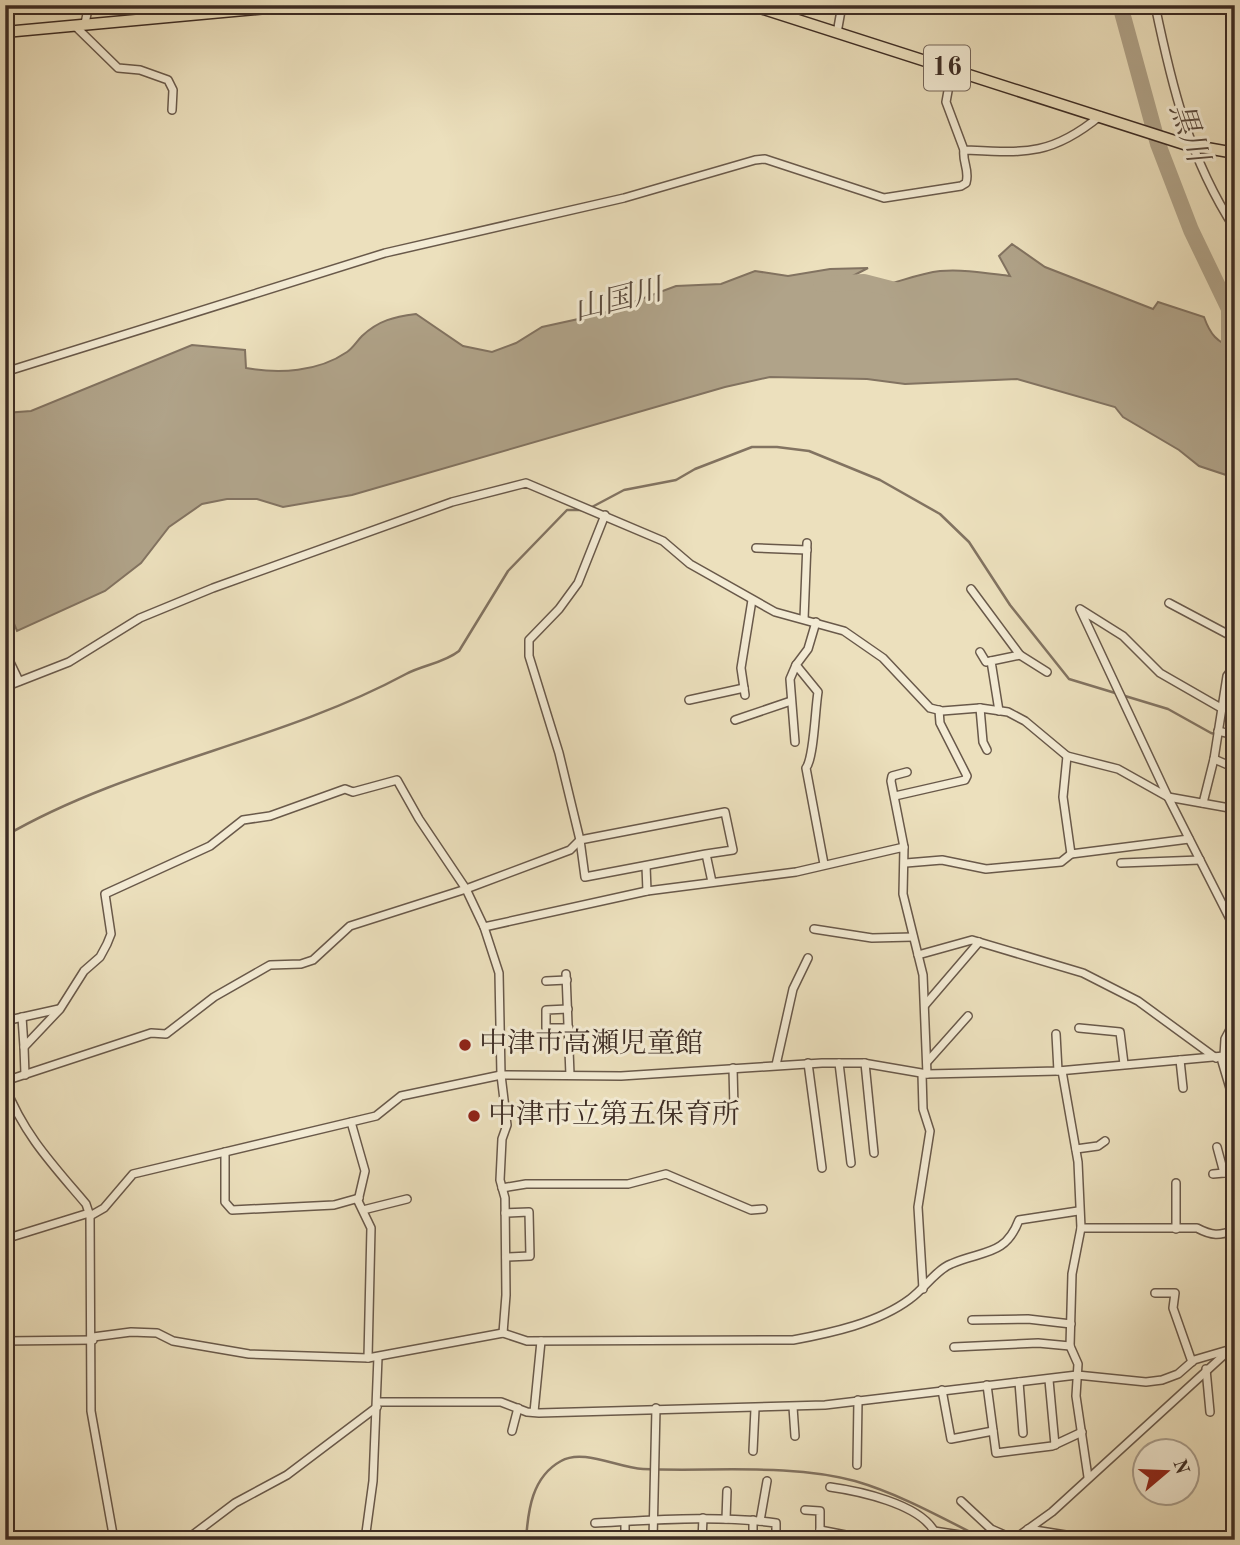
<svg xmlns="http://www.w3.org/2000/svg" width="1240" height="1545" viewBox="0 0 1240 1545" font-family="'Old Standard TT','Noto Serif JP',serif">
<rect width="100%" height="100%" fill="#ece0bd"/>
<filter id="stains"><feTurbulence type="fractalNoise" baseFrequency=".00286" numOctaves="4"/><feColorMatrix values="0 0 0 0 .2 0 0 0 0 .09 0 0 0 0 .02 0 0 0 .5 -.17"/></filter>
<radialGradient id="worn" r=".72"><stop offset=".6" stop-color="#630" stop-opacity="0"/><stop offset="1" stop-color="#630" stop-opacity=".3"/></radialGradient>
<!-- water -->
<path fill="#b0a389" stroke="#827361" stroke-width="2" d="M1012,244L1045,267L1153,309L1158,302L1204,317C1210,334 1217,343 1235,348V482L1226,475L1199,466L1179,450L1123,417L1115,407L1017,379L905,384L867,379L770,377L725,387L352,495L283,507L257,499H227L202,504L169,527L141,563L105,591L17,631L5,602V413L31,411L192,345L245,350L246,368C279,374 318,372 347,352C353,348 357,341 362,336C379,320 394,317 416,314L463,346L492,352L516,343L542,327L601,314L676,286L721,284L755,271L788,276L830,269L868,268L835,285C871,298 904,275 940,271C963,269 986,273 1010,276L999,256Z"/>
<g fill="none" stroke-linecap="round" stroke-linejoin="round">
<!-- stream -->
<g stroke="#827361" stroke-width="2.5">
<polyline points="592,507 624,490 676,480 695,469 752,447 777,447 809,451 880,480 940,514 969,542 1010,605 1069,679 1168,709 1211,733 1235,739"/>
<path d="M5,836C131,763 278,743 406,674C423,665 444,663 459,651L508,571L567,510H582"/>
<path d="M526,1540C528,1510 532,1477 561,1461C583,1448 618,1468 643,1469C710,1472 790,1463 855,1481C900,1494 944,1519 986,1540"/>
<polyline points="1232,1540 1235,1538"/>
</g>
<!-- river -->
<g stroke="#b0a389" stroke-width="16">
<polyline points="1120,5 1158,144 1191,230 1229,309 1229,349 1235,354"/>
<polyline points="821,284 864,282 899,291"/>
</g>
<defs>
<g id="minor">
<path d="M1155,5C1172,87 1189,158 1235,229"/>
<polyline points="158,18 161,5"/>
<polyline points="85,23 89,5"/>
<polyline points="74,25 118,68 140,70 168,80 173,90 172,110"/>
<polyline points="837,33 842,5"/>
<path d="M952,69L946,102L964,150C1025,153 1051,156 1100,116"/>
<path d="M5,372L385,253L624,198L755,160L765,159L884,198L961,186L966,183C970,170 962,162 964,150"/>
<polyline points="756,548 807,550"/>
<polyline points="971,589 1020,655 991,661 999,711"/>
<polyline points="1169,603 1235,638"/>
<polyline points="804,619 807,543"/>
<path d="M816,622L808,649L796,665L818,692C815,710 814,758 806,768L824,864"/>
<polyline points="5,652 19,681"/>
<polyline points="980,652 986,662 991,661"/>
<polyline points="1020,655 1047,672"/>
<polyline points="5,687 69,662 140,618 213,588 452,502 526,483 663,541 690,564 775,612 844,631 883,658 930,708 942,711 980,708 1008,712 1025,721 1067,756 1118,769 1168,797 1235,809"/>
<polyline points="745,695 741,668 752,600"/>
<polyline points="689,700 744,688"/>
<polyline points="980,708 983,742 987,750"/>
<polyline points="1221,708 1160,673 1123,636 1080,609 1168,797 1235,929"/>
<polyline points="735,720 791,701"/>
<polyline points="1218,731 1235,735"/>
<polyline points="795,742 790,679 796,665"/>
<polyline points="1067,756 1063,797 1071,854 1189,839"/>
<polyline points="1214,759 1235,768"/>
<polyline points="895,796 965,780 967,776 940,723 939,710"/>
<polyline points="1203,803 1214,759 1227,676 1235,665"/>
<polyline points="904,847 891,781 892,776 907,772"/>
<polyline points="706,854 585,877 580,840 725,812 733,850 706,854 712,882"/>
<polyline points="906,863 942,860 986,869 1061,862 1071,854"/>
<polyline points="1121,863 1200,860"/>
<polyline points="646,866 647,891"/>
<polyline points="484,927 647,891 796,872 904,847 903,894 923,975 927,1074"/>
<polyline points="814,929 872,938 913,937"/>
<polyline points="918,955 972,940 1083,973 1138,1001 1216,1058"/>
<polyline points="566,974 570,1075"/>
<polyline points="546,981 567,980"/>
<polyline points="925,1005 979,942"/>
<polyline points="568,1009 546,1010 546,1028 569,1028"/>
<polyline points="22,1017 24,1047"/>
<polyline points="5,1021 59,1009"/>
<polyline points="1079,1028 1120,1032 1124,1064"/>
<polyline points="1056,1034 1058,1071"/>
<polyline points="1224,1056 1225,1039 1235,1020"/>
<polyline points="1221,1058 1235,1105"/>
<polyline points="1180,1060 1183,1088"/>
<polyline points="927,1062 968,1016"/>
<polyline points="808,1063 822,1168"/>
<polyline points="839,1063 851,1163"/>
<polyline points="865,1063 874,1153"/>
<polyline points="776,1065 793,989 808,958"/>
<polyline points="733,1068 734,1109"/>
<path d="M1062,1071L1078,1162L1081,1228H1197C1212,1236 1219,1236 1235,1230"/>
<polyline points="922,1074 923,1109 930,1131 918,1207 923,1289"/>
<polyline points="25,1075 24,1047 60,1009 84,971 100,957 107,944 111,934 105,894 210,846 243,820 270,816 345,789 353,792 397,780 419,819 466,889 484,927 499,973 501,1075 507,1125 502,1139 500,1180 505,1198 506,1295 503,1333"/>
<polyline points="5,1081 151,1033 166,1034 214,997 270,965 301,964 313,960 350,926 466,889 570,850 580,840 559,753 529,656 529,640 559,609 578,583 605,515"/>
<path d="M5,1086C24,1135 53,1165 86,1204L90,1216L91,1411L114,1540"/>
<polyline points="351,1122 365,1171 358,1201 371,1228 368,1358"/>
<polyline points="1217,1147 1224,1173"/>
<polyline points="1076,1149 1098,1146 1105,1141"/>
<polyline points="225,1152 225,1202 232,1210 334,1205 359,1198"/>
<polyline points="1213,1174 1235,1172"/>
<polyline points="502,1188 526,1184 628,1184 666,1174 751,1210 763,1209"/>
<polyline points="363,1210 407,1199"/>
<polyline points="505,1213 529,1212 530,1256 506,1257"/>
<polyline points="90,1216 104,1208 133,1174 376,1116 401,1096 501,1075 621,1076 822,1063 863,1063 927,1074 1058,1071 1235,1055"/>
<polyline points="1081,1228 1072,1274 1070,1346 1078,1364 1076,1396 1088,1477"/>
<polyline points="1176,1229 1176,1183"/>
<polyline points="5,1239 89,1213"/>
<polyline points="1155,1293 1175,1293 1173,1308 1192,1362"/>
<polyline points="972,1320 1028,1319 1071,1324"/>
<path d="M93,1337L131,1332L157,1333L173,1341L249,1354L368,1358L503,1333L527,1341L793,1340C831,1333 878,1323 910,1299C924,1289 936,1270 951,1264C982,1250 1005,1257 1019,1220L1078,1211"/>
<polyline points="5,1341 93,1340"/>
<polyline points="954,1347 1038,1343 1070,1346"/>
<polyline points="1206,1369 1210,1412"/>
<polyline points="1049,1380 1055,1445"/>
<polyline points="1019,1382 1023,1433"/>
<polyline points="987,1385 996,1453 1052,1446 1082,1432"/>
<polyline points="942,1390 951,1439 993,1431"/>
<polyline points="377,1402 501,1402 527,1412 539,1413 825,1405 1077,1375 1146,1382 1162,1380 1178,1374 1194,1360 1235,1348"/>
<polyline points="793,1407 795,1436"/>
<polyline points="534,1412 541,1341"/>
<polyline points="512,1431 518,1408"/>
<polyline points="753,1451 755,1409"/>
<polyline points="857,1465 858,1400"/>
<path d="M830,1487C859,1491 919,1504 934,1531"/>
<polyline points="961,1501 991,1529 1014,1539"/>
<polyline points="805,1510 820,1511 820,1540"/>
<polyline points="726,1519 727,1491"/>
<polyline points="753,1520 753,1540"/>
<polyline points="760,1521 767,1481"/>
<polyline points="625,1522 625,1540"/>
<path d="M595,1523C655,1520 716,1515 776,1523V1540"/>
<polyline points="1028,1529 1097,1540"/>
<polyline points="820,1530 871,1540"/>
<polyline points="186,1540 235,1503 287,1475 377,1407"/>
<polyline points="365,1540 373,1481 378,1357"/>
<polyline points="653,1540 656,1408"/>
<polyline points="702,1540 703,1518"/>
<polyline points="931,1540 934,1531 960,1535"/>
<polyline points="1013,1540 1052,1512 1225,1354"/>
</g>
<g id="primary">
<polyline points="751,5 1184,144 1235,153"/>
<polyline points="5,32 299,5"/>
</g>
</defs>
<!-- minor casing -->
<use href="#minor" stroke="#69594a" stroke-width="10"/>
<!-- primary casing -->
<use href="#primary" stroke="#3d2c24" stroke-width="13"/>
<!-- minor -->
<use href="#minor" stroke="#f3ebd4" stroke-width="7"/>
<!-- primary -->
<use href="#primary" stroke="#ece0bd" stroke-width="10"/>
</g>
<!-- markers -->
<g fill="#8f2418" stroke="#f3ebd4" stroke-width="2.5">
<circle cx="465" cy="1045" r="7"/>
<circle cx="474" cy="1116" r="7"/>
</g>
<g text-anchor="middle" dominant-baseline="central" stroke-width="6" stroke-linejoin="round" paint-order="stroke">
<!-- shield labels -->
<rect fill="#f3ebd4" stroke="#746559" stroke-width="2" x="924" y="45.5" width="46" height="45" rx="5"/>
<g font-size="26" font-weight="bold" fill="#3d2c24">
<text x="947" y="68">16</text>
</g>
<!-- poi labels -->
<g font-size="28" fill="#3d2c24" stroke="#f3ebd4" text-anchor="start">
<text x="479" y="1045">中津市高瀬児童館</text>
<text x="488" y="1116">中津市立第五保育所</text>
</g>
<!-- water labels -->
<g font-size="30" font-style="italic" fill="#5a4a3d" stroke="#f3ebd4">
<text transform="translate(1188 133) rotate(71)">黒川</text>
<text transform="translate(618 301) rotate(-14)">山国川</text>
</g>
</g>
<!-- margin -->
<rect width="1240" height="1545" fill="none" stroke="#ece0bd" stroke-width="28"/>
<rect x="7" y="7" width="1226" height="1531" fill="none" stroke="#3d2c24" stroke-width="3.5"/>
<rect x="14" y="14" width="1212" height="1517" fill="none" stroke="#3d2c24" stroke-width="2"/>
<!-- north arrow -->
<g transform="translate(1166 1472) rotate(71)"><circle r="33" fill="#f3ebd4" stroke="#aa9f8e" stroke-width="2"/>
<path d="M0-5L12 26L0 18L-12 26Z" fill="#8f2418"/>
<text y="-10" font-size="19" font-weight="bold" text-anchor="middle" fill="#3d2c24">N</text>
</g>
<rect width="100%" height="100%" filter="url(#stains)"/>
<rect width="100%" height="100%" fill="url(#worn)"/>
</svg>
